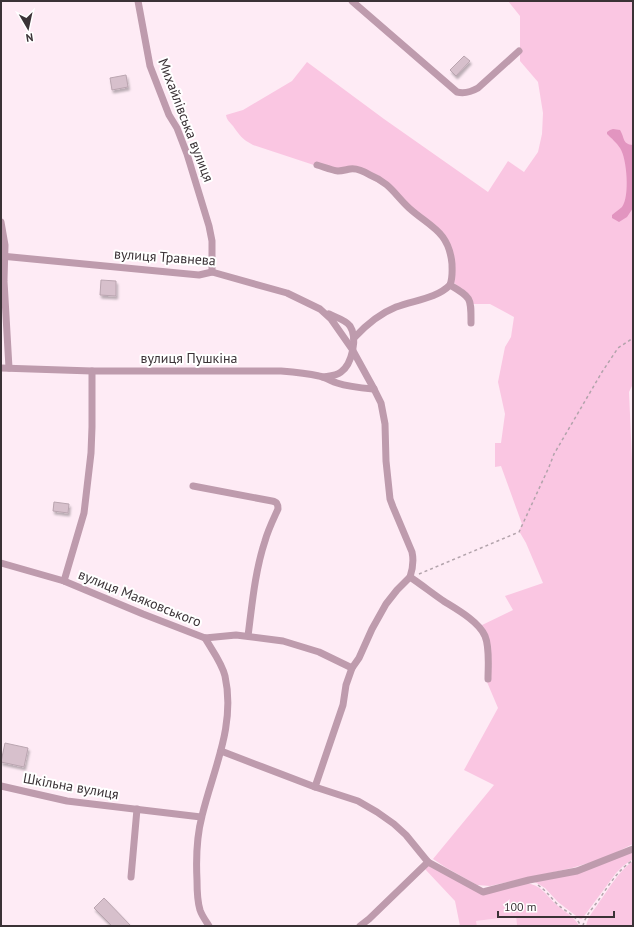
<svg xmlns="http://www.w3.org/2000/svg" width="634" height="927" viewBox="0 0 634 927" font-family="'PT Sans',sans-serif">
<defs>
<filter id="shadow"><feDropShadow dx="1.5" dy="3" stdDeviation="1" flood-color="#0004"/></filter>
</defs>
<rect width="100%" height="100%" fill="#feebf5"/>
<!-- built -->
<polygon fill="#fedfef" points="516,916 517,926 477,926 476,921"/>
<!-- green -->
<g fill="#fac6e2">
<path d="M508,1H633V384L629,392L633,483V844L615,853L595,861L572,868L490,886L477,885L445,867L433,859L494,785L464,770L498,708L487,682L490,679L489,654L480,626L513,610L505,596L543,583L526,543L519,531L522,524L501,466L495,467V443H501L505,414L498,382L505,347L511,337L514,317L490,304H472L458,287L451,279L450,256L442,238L390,189L358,172H335L253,145C242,139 240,136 233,126C230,122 227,121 226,115L243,110L292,81L307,62L384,119L488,192L508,161L524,172L538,152L542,134L543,113L538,82L520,61V16Z"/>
<polygon points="633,849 633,859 623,866 616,873 582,919 580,919 558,902 545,888 535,882 573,871"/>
<path d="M633,861V926H586C588,916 595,909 600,901C610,887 619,871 633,861Z"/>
<path d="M429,865L481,894L524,883C542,884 546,896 558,906C566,913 574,916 579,926H517L516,916L476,921L477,926H460L455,901L424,868Z"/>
</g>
<!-- forest -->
<path fill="#e295c0" d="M613,129L620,130C625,138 622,144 633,145V208L627,217L619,222L612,218V215C615,212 619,210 622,207C630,197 627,158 620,148C617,143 611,138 607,134V132L610,130Z"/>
<!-- building -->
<g fill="#d7c0cc" stroke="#baa5b0" filter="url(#shadow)">
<polygon points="464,56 470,61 456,76 450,70"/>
<polygon points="126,75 128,87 112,90 110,78"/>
<polygon points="101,280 116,281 116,296 100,295"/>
<polygon points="54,502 69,504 68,513 53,511"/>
<polygon points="5,743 28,748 24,767 1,762"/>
<polygon points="104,898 131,926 112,926 94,908"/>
</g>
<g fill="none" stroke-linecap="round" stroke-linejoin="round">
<!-- path -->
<g stroke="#b2a3ab" stroke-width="1.5" stroke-dasharray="3 3" stroke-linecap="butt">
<polyline points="419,574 519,532 549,467 554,454 602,372 618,348 633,338"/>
<path d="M538,885C545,890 550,896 556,903C565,912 574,913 581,926"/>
<path d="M583,926C585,916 592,909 598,901C608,886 618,870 633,860"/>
</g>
<!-- minor -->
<g stroke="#be9bad" stroke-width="7">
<polyline points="138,1 150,66 169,115 177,128 187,154 209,226 212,241 212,272"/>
<path d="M352,1L457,92C465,94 471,92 478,88L519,51"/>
<path d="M317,165C324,167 331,170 338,171C342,171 345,170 350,169C356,168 365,172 370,175C390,183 395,195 409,208C430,227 449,231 452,264C452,271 453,277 450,285C472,298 471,298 471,323"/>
<polyline points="1,222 5,245 4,281 9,368"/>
<path d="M1,256L199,275L212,272L287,293L320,309L331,319L352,349L374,389L381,403L385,424L386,461L390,499L393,507L412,552C414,561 413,568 410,577C422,585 433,594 445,602C458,610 479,622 485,636C490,648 488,667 488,679"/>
<path d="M354,338C365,326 381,313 396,307C414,300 436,299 450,285"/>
<path d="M1,368L92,371H281C294,372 306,373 319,376C325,377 331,381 337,383C349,387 362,388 374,389"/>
<path d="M323,377C329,376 336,376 341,372C352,364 358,338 350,326C346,320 335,317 329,314"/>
<path d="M193,486L272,501C277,502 278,504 278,509C273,520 268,530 265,541C255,571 252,605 248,636"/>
<polyline points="1,563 64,581 143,614 205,638 236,635 283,641 319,652 352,668"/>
<polyline points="64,581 84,513 86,496 91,453 92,427 92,371"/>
<path d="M205,638C212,650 222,663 225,676C236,725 213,770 202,816C197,835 196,860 197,880C197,890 197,900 200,910C202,916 206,921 209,926"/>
<polyline points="221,751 315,787 358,801 377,812 394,824 406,835 428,862 483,892 529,880 577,871 633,849"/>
<polyline points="1,786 67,801 201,817"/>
<polyline points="315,787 343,705 346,685 352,668 359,658 372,629 386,604 397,590 410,577"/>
<polyline points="131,877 137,809"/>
<polyline points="360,926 369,919 428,862"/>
</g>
</g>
<g text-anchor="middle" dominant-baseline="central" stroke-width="4" stroke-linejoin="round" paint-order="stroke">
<!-- street labels -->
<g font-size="14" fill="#3a3236" stroke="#fff">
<text transform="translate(186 120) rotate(69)">Михайлівська вулиця</text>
<text transform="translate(165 257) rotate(4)">вулиця Травнева</text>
<text x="189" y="358">вулиця Пушкіна</text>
<text transform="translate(140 598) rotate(22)">вулиця Маяковського</text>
<text transform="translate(71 786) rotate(10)">Шкільна вулиця</text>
</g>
</g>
<!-- border -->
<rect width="634" height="927" fill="none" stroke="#3a3236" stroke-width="4"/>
<!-- north arrow -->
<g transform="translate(28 28) rotate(171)" stroke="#ffffff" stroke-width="3" paint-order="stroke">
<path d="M0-3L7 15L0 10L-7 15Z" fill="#3a3236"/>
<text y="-6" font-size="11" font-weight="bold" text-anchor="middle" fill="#3a3236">N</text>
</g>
<!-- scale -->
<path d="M498 911v6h116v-6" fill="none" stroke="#3a3236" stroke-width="2"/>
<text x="504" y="911" font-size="12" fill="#3a3236" stroke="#ffffff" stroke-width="3" paint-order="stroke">100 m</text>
</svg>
